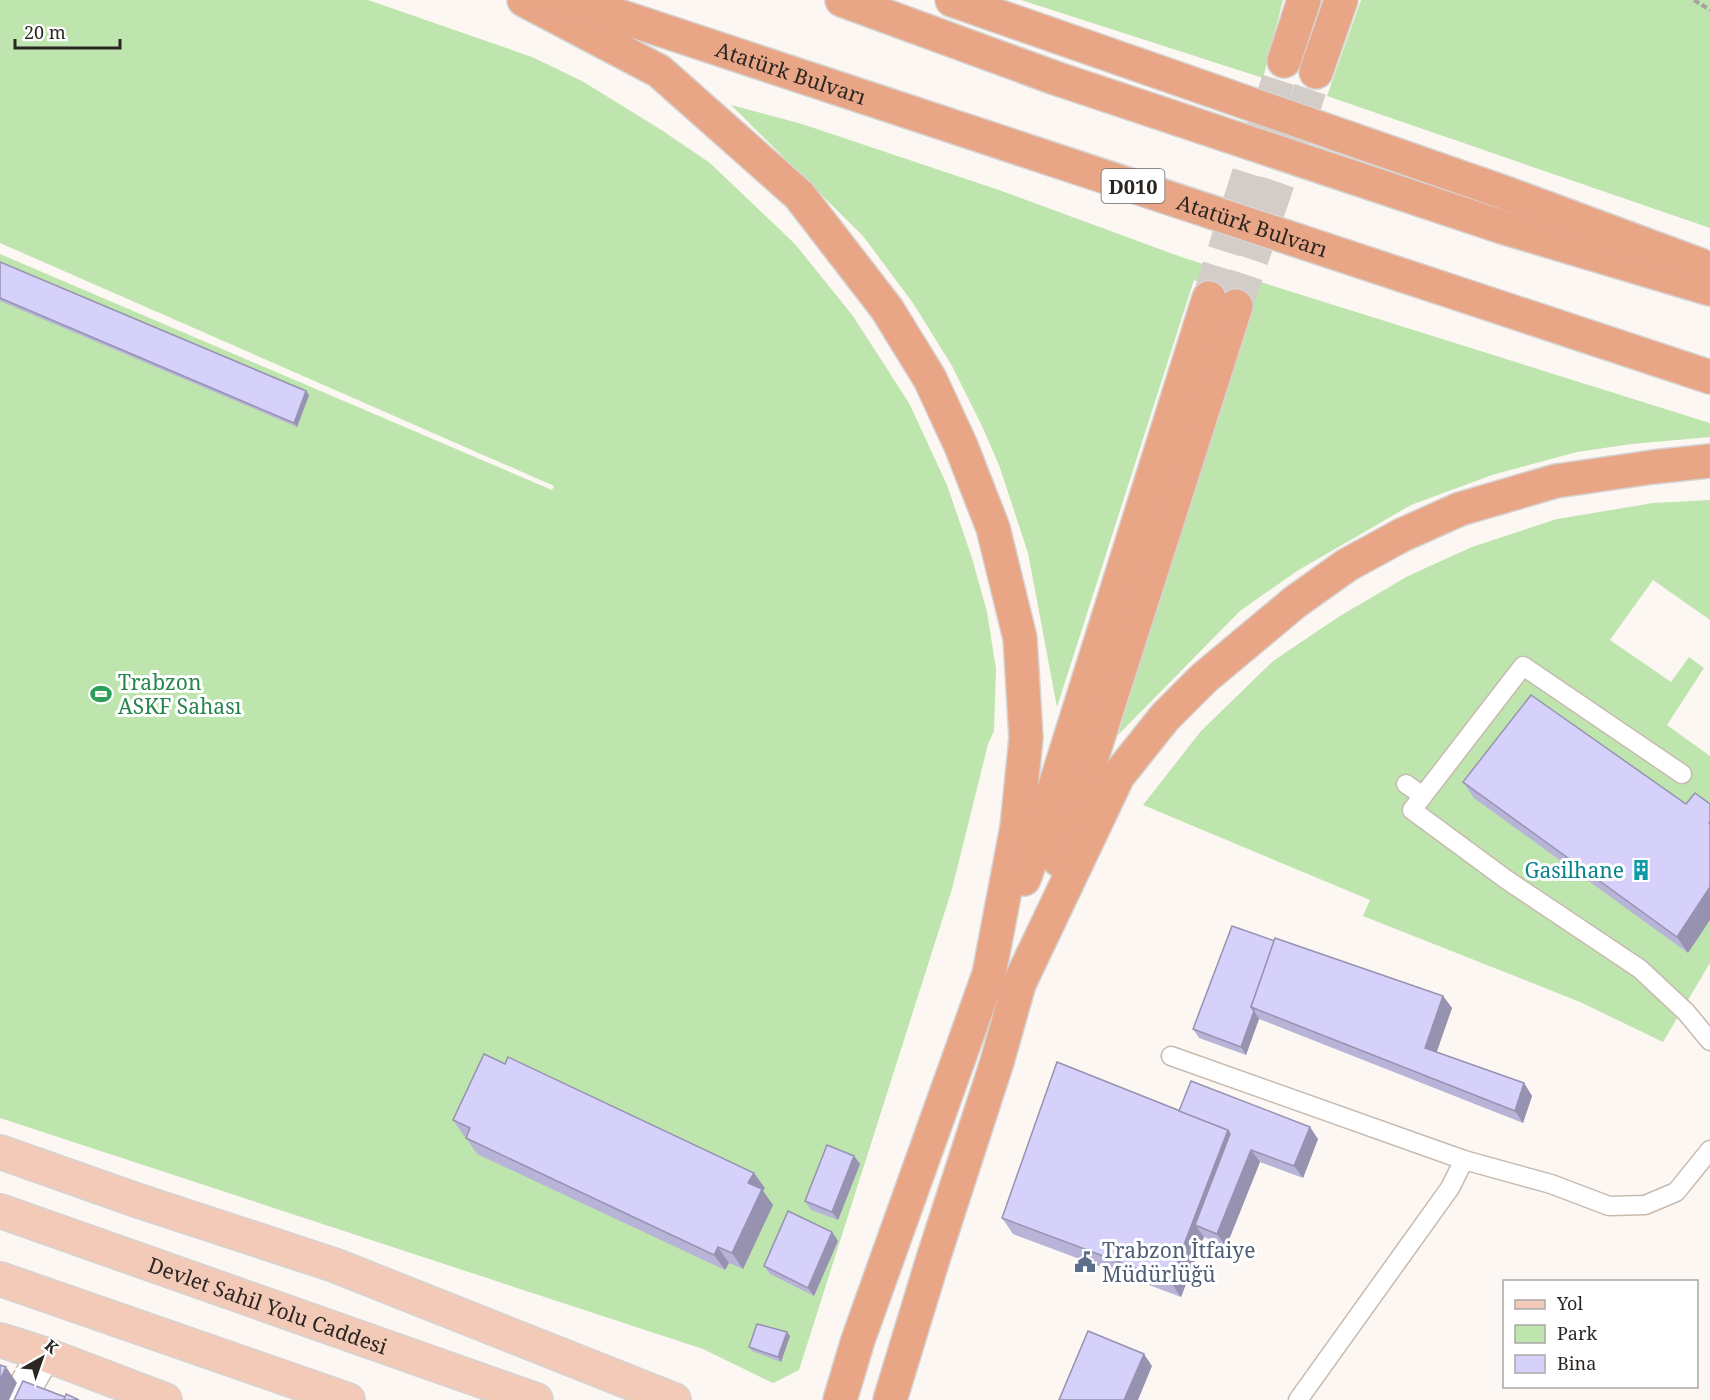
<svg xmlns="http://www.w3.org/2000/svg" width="1710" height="1400" viewBox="0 0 1710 1400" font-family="'Noto Serif',serif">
<rect width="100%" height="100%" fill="#fdf7f3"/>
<!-- green -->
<g fill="#bee5ad">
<polygon points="0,0 368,0 532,57 582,81 663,131 710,163 795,244 853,316 909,403 947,485 972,558 987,612 996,669 994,731 988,744 952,889 799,1370 773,1383 703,1349 0,1118 0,254 552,490 554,486 0,243"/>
<polygon points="1021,0 1283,0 1263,78"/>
<polygon points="1361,0 1710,0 1710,228 1327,96"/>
<polygon points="731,105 802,124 996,189 1184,258 1710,423 1710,437 1632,444 1577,452 1492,475 1411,505 1297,571 1240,611 1118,735 1183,515 1251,304 1194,280 1057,707 1028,553 999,465 981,424 952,366 913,303 863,236"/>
<polygon points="1710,500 1710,620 1653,580 1610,640 1671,682 1689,657 1704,668 1667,725 1710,756 1710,963 1663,1042 1580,1002 1363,916 1370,900 1143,805 1201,731 1273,661 1340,616 1408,576 1472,547 1557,519 1653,503"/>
</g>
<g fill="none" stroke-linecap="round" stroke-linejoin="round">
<!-- highway-tunnel -->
<g stroke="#d3cdc9" stroke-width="33" stroke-dasharray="33 16" stroke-linecap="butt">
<polyline points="1209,298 1284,61"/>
<polyline points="1236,306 1316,72"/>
</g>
<defs>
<g id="lane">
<polyline points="1682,774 1523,666 1412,810 1507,880 1640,969 1686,1012 1710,1041"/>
<polyline points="1406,784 1423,796"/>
<polyline points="1171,1056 1464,1160"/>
<polyline points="1298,1400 1450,1188 1464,1160 1551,1184 1609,1206 1645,1205 1676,1192 1710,1150"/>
</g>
<polyline id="street" points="18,1400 44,1354"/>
<g id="primary">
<polyline points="0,1152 136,1200 334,1265 674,1400"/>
<path id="s1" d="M0,1211L536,1400"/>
<polyline points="0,1279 348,1400"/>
<polyline points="0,1340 44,1354 165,1400"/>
</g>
<g id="highway">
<polyline points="524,0 659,71 799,195 887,309 930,379 961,446 993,528 1020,638 1026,738 1017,827 989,974 858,1340 840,1400"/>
<path id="s2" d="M554,0L598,9L1710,377"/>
<polyline points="842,0 1055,78 1502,227 1710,289"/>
<polyline points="952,0 1503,192 1700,265"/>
<polyline points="1284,61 1304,0"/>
<polyline points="1316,72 1341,0"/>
<polyline points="1059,860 1236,306"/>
<polyline points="1024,879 1039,837 1209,298"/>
<polyline points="890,1400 933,1259 997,1062 1019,984 1118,776 1165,717 1204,678 1295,602 1347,565 1402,535 1460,509 1556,481 1653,467 1710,461"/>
</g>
</defs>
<!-- lane casing -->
<use href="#lane" stroke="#c7baaf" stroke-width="21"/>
<!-- street casing -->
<use href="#street" stroke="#c7baaf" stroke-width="36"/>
<!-- primary casing -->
<use href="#primary" stroke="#d5d4d3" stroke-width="36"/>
<!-- highway casing -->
<use href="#highway" stroke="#d5d4d3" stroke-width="36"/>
<!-- path -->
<polyline stroke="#a8a29e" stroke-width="4" stroke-dasharray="6 3" stroke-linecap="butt" points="1694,0 1710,10"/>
<!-- lane -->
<use href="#lane" stroke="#fff" stroke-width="18"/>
<!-- street -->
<use href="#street" stroke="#fff" stroke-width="33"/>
<!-- primary -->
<use href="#primary" stroke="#f2cab7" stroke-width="33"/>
<!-- highway -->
<use href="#highway" stroke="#e9a687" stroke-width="33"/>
</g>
<!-- wall -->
<g fill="#b8b4d8">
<polygon points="0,262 306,391 309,395 297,427 0,301"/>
<polygon points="1531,695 1688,953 1474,798 1463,782"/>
<polygon points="1275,941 1443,996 1452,1008 1436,1052 1524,1083 1532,1096 1523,1123 1259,1019 1246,1055 1199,1038 1193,1029"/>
<polygon points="1179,1111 1318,1139 1303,1178 1260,1162 1226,1247 1204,1237 1181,1297 1013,1234 1002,1218"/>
<polygon points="453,1120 765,1188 763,1191 773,1205 743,1269 729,1263 725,1270 477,1154 466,1138 466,1137 464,1136"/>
<polygon points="854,1156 860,1164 838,1220 811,1210 805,1201"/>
<polygon points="832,1232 838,1241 814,1296 770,1274 764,1266"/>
<polygon points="790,1336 781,1362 752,1351 749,1347"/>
</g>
<!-- shaded-wall -->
<g fill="#9692b0">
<polygon points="306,391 309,395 297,427 294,423"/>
<polygon points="1710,887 1710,920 1688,953 1677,937"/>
<polygon points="1443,996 1452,1008 1434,1060 1425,1048"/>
<polygon points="1254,1011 1259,1019 1246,1055 1241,1047"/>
<polygon points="1524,1083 1532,1096 1523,1123 1515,1111"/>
<polygon points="1310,1127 1318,1139 1303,1178 1294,1166"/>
<polygon points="1228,1130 1239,1146 1195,1225 1204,1237 1181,1297 1170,1281"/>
<polygon points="1251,1150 1260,1162 1226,1247 1217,1234"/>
<polygon points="854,1156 860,1164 838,1220 832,1212"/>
<polygon points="754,1173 765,1188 763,1191 773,1205 743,1269 732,1253 748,1183"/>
<polygon points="832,1232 838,1241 814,1296 808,1288"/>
<polygon points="718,1247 729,1263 725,1270 714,1255"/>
<polygon points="787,1332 790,1336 781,1362 778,1357"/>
<polygon points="1144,1354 1152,1366 1138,1400 1124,1400"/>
<polygon points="6,1367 17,1383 9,1400 0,1400 0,1380"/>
</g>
<!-- building -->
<g fill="#d6d1fb" stroke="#9692b0" stroke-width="1.5">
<polygon points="0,262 306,391 294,423 0,298"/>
<polygon points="1531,695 1686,804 1695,793 1710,804 1710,822 1709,823 1710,824 1710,887 1677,937 1463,782"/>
<polygon points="1232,926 1275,941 1251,1007 1254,1011 1241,1047 1193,1029"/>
<polygon points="1275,938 1443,996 1425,1048 1524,1083 1515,1111 1251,1007"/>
<polygon points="484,1054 505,1064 508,1057 754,1173 748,1183 762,1189 732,1253 718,1247 714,1255 466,1138 470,1128 453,1120"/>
<polygon points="1057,1062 1228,1130 1170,1281 1002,1218"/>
<polygon points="1191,1081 1310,1127 1294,1166 1251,1150 1217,1234 1195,1225 1230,1134 1228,1130 1179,1111"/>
<polygon points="827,1145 854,1156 832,1212 805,1201"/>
<polygon points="788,1211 832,1232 808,1288 764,1266"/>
<polygon points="757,1324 787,1332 778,1357 749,1347"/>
<polygon points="1088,1331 1144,1354 1124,1400 1059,1400"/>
<polygon points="0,1365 6,1367 0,1380"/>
<polygon points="23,1381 65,1397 64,1400 14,1400"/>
<polygon points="66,1394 79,1400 64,1400"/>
</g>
<!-- icons -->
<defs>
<symbol id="stadium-bare" viewBox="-9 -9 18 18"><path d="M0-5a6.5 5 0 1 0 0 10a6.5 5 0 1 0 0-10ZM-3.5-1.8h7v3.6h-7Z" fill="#2e9e5b" stroke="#fff" stroke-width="2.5" paint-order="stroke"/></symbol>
<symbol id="building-bare" viewBox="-9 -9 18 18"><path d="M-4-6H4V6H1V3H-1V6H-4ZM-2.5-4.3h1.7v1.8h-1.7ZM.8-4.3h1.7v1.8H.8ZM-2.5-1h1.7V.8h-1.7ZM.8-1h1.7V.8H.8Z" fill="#0f9aa8" stroke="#fff" stroke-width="2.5" paint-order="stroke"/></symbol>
<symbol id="civic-bare" viewBox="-9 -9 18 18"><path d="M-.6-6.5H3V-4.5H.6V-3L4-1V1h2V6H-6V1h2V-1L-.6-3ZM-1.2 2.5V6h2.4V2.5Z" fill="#5c6f8a" stroke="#fff" stroke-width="2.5" paint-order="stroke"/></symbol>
</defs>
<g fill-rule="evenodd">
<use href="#stadium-bare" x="86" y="679" width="30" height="30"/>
<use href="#building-bare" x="1626" y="855" width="30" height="30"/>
<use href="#civic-bare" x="1070" y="1247" width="30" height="30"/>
</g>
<g text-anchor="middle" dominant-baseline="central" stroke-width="6" stroke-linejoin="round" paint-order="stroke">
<!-- shield labels -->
<rect fill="#fff" stroke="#6b6764" stroke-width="1.5" x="1101.5" y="169" width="63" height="34" rx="4.5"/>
<g font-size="20" font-weight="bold" fill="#2c2622">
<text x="1133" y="186">D010</text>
</g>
<!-- street labels -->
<g font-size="21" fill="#2c2622" stroke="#fff">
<text stroke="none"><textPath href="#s2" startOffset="248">Atatürk Bulvarı</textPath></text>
<text stroke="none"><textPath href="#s2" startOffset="734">Atatürk Bulvarı</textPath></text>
<text stroke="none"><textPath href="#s1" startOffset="284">Devlet Sahil Yolu Caddesi</textPath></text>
</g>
<!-- leisure labels -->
<g font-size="21" fill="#27864d" stroke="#fff" text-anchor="start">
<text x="118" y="682">Trabzon<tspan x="118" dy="24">ASKF Sahası</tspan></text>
</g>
<!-- culture labels -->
<g font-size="21" fill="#0d838f" stroke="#fff" text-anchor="end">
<text x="1624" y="870">Gasilhane</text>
</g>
<!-- service labels -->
<g font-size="21" fill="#4e5e75" stroke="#fff" text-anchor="start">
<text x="1102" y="1250">Trabzon İtfaiye<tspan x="1102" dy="24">Müdürlüğü</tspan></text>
</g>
</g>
<!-- legend -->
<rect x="1503" y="1280" width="195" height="108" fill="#ffffff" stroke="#aba8a7" stroke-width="1.5"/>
<rect x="1515" y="1300" width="30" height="9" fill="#f2cab7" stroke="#aba8a7" stroke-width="1.5"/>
<text x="1557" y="1310" font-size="18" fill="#2c2622">Yol</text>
<rect x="1515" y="1325" width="30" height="18" fill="#bee5ad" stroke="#aba8a7" stroke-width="1.5"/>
<text x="1557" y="1340" font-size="18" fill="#2c2622">Park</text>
<rect x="1515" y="1355" width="30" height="18" fill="#d6d1fb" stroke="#aba8a7" stroke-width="1.5"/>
<text x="1557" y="1370" font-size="18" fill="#2c2622">Bina</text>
<!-- north arrow -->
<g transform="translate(42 1358) rotate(40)" stroke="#ffffff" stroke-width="4.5" paint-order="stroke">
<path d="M0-4.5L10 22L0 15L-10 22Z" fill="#2c2622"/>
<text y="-9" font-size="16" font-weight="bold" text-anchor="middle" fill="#2c2622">K</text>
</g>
<!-- scale -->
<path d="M15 39v9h105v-9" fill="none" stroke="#2c2622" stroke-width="3"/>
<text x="24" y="39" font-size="18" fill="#2c2622" stroke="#ffffff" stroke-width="4.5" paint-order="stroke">20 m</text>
</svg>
